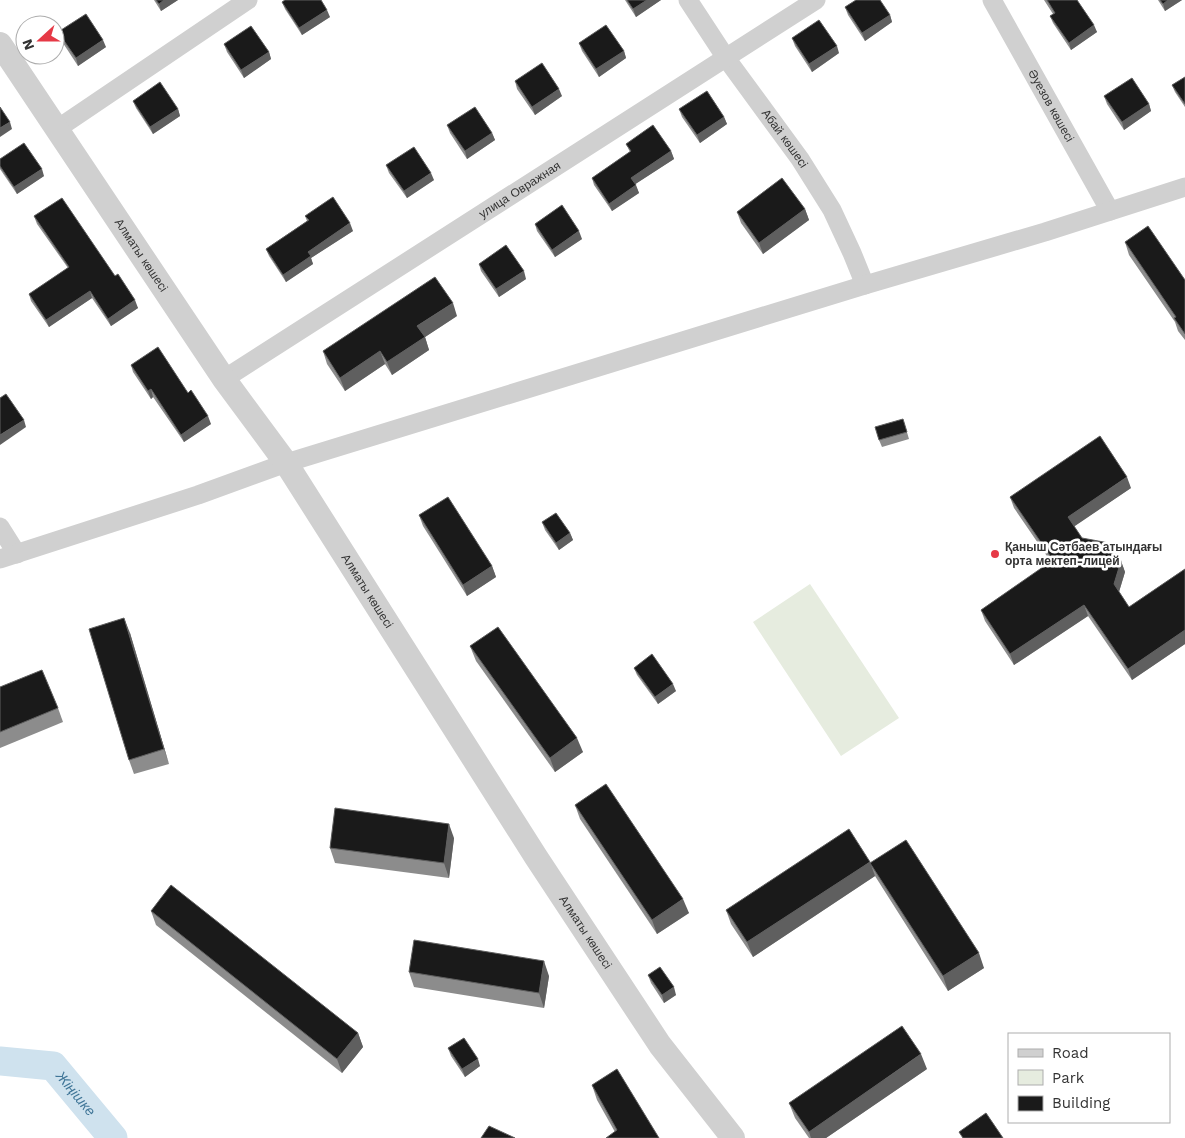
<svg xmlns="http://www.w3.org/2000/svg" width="1185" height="1138" viewBox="0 0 1185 1138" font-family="'Work Sans',sans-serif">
<rect width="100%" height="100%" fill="#fff"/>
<!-- green -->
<polygon fill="#e6ecdf" points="810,584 899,718 841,756 753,622"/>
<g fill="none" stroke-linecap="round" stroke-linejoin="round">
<!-- river -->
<path stroke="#cfe2ee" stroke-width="29" id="s1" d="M0,1061L53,1066L113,1138"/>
<!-- minor -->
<g stroke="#d0d0d0" stroke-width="19">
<path id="s2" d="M688,0L726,58L800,159L832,210L852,253L865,285"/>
<path id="s3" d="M992,0L1110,211"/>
<polyline points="57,129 248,0"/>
<path id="s4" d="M224,379L816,0"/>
<polyline points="0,527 17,554"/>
<polyline points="0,559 198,495 286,463 865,285 1045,232 1185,187"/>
</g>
<!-- tertiary -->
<path stroke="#d0d0d0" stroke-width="24" id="s5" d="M0,44L224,379L286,463L536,857L660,1045L733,1138"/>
</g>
<!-- wall -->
<g fill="#8c8c8c">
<polygon points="154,0 178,0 161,11"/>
<polygon points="625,0 661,0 636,17"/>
<polygon points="1044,0 1077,0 1097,32 1071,50 1053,23 1050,16 1053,14"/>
<polygon points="1158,0 1182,0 1165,11"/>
<polygon points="282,2 330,17 302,35 285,9"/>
<polygon points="845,7 890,15 892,22 865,41 848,15"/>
<polygon points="58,32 106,47 78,66 61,40"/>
<polygon points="792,38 839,53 812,72 795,46"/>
<polygon points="579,43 624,51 626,58 599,77 582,51"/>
<polygon points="224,44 269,52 271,59 244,78 227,52"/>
<polygon points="1185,77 1185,107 1175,92 1172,85"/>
<polygon points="515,81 562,96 535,115 517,89"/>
<polygon points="1104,96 1149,104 1151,111 1124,130 1107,104"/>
<polygon points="133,101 178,109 180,116 153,134 136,108"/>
<polygon points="679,109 724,117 727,124 700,143 682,117"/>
<polygon points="447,125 492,133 495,140 467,159 450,133"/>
<polygon points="626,144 671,151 674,159 635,184 639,193 612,211 594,185 592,178 630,152"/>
<polygon points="0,159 44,176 17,194 0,169"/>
<polygon points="386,165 434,180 407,198 389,173"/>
<polygon points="805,209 809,220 763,254 741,223 737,212"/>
<polygon points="34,216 115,276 138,308 111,326 92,298 49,327 31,301 29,294 68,268 37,224"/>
<polygon points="305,216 353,231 311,258 313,264 286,282 269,256 266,249 307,221"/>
<polygon points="535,224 582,239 555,257 537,231"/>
<polygon points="1125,242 1185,280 1185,340 1178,331 1175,322 1129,255"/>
<polygon points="479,264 526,279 499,297 481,271"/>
<polygon points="457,316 425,337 429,350 392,375 385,364 345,391 327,364 323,351"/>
<polygon points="131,365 211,424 184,442 153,397 151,399 133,372"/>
<polygon points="903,419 909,439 882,447 879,440"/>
<polygon points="1131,488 1074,526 1082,538 1121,561 1125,572 1119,592 1129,607 1185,569 1185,644 1132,680 1088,616 1014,665 985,621 981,610 1051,562 1014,508 1010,497"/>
<polygon points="419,515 492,566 496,577 467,596 423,526"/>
<polygon points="542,522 570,533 573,540 559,550 545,530"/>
<polygon points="130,633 169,764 134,774 129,760"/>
<polygon points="470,646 583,752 555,772 476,661"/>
<polygon points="634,668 676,691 658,704 637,675"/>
<polygon points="0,687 58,708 63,722 0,748"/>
<polygon points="575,805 689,913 657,934 580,819"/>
<polygon points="454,838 449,878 335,863 330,848"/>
<polygon points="871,863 984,968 948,991 875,876 753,957 731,924 726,910"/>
<polygon points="151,911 358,1033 363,1047 342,1073 156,925"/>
<polygon points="409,972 549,976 544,1008 414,987"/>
<polygon points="648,975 676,995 664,1003 651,983"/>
<polygon points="448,1048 480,1066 465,1077 451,1056"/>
<polygon points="927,1069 826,1138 809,1138 795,1118 789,1103"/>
<polygon points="592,1085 659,1138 615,1132 597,1100"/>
</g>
<!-- shaded-wall -->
<g fill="#5f5f5f">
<polygon points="164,0 178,0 161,11 159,4"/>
<polygon points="647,0 661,0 636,17 633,9"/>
<polygon points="1168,0 1182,0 1165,11 1163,4"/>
<polygon points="327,10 330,17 302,35 299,28"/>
<polygon points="890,15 892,22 865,41 862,33"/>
<polygon points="1094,25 1097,32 1071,50 1069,43"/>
<polygon points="103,40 106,47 78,66 76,58"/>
<polygon points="837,46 839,53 812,72 809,64"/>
<polygon points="624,51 626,58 599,77 596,69"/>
<polygon points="269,52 271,59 244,78 241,70"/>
<polygon points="559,89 562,96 535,115 532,107"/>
<polygon points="1149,104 1151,111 1124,130 1122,122"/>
<polygon points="178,109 180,116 153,134 150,127"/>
<polygon points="724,117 727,124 700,143 697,135"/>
<polygon points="10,122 12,129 0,137 0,128"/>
<polygon points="492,133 495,140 467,159 465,151"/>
<polygon points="671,151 674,159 634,185 631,178"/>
<polygon points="42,169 44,176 17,194 14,187"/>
<polygon points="431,173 434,180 407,198 404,191"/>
<polygon points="636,185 639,193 612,211 609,204"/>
<polygon points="805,209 809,220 763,254 759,243"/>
<polygon points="350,223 353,231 311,258 313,264 286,282 283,275 308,252"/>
<polygon points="579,231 582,239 555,257 552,250"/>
<polygon points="524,271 526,279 499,297 496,289"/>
<polygon points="90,291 92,298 49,327 46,320"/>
<polygon points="135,300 138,308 111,326 108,319"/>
<polygon points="453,303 457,316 422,339 417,326"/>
<polygon points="425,337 429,350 392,375 387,362"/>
<polygon points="380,351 385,364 345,391 340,378"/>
<polygon points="151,389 153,397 151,399 148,391"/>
<polygon points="208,416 211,424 184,442 181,435"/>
<polygon points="24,420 26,427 0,445 0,435"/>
<polygon points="1127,477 1131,488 1072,528 1068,517"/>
<polygon points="570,533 573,540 559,550 556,543"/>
<polygon points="1121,561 1125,572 1118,595 1114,584"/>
<polygon points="492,566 496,577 467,596 463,585"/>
<polygon points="1084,605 1088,616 1014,665 1010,654"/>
<polygon points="124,618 130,633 169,764 164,749"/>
<polygon points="1185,630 1185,644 1132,680 1128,669"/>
<polygon points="673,684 676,691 658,704 655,697"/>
<polygon points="577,738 583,752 555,772 550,758"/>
<polygon points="449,824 454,838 449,878 444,863"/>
<polygon points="870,862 875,876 753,957 747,942"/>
<polygon points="683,899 689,913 657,934 652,920"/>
<polygon points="979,953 984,968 948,991 943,976"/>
<polygon points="544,961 549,976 544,1008 539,993"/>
<polygon points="674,987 676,995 664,1003 662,995"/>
<polygon points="358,1033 363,1047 342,1073 337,1059"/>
<polygon points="921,1054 927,1069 826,1138 811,1138 809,1132"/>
<polygon points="478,1059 480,1066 465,1077 462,1069"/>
</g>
<!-- building -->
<g fill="#1a1a1a" stroke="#5f5f5f">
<polygon points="156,0 164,0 159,4"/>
<polygon points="285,0 321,0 327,10 299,28 282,2"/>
<polygon points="627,0 647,0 633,9"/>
<polygon points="856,0 880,0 890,15 862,33 845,7"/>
<polygon points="1047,0 1077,0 1094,25 1069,43 1050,16 1055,13"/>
<polygon points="1160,0 1168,0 1163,4"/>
<polygon points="86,14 103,40 76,58 58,32"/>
<polygon points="819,20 837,46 809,64 792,38"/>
<polygon points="606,25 624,51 596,69 579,43"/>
<polygon points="251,26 269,52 241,70 224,44"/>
<polygon points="542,63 559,89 532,107 515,81"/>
<polygon points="1185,77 1185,104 1172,85"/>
<polygon points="1132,78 1149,104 1122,122 1104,96"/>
<polygon points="160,82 178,109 150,127 133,101"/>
<polygon points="707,91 724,117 697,135 679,109"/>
<polygon points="0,107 10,122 0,128"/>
<polygon points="475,107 492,133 465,151 447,125"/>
<polygon points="653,125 671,151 631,178 636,185 609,204 592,178 631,151 626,144"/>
<polygon points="24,143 42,169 14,187 0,166 0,159"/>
<polygon points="414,147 431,173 404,191 386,165"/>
<polygon points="782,178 805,209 759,243 737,212"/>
<polygon points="333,197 350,223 308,252 311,256 283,275 266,249 309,220 305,216"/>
<polygon points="62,198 115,276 118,274 135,300 108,319 90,291 46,320 29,294 69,267 34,216"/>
<polygon points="562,205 579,231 552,250 535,224"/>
<polygon points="1148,226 1185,280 1185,334 1174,318 1176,317 1125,242"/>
<polygon points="506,245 524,271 496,289 479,264"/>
<polygon points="435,277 453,303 417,326 425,337 387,362 380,351 340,378 323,351"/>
<polygon points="158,347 188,393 191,390 208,416 181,435 151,389 148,391 131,365"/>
<polygon points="6,394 24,420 0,435 0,398"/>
<polygon points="903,419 907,432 879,440 875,427"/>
<polygon points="1100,436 1127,477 1068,517 1082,538 1109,543 1121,561 1114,584 1129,607 1185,569 1185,630 1128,669 1084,605 1010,654 981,610 1053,560 1010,497"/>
<polygon points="448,497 492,566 463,585 419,515"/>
<polygon points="556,513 570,533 556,543 542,522"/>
<polygon points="124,618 164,749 129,760 89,629"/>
<polygon points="498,627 577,738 550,758 470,646"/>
<polygon points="652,654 673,684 655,697 634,668"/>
<polygon points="42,670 58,708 0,732 0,687"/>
<polygon points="606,784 683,899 652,920 575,805"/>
<polygon points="335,808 449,824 444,863 330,848"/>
<polygon points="849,829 870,862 747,942 726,910"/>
<polygon points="906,840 979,953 943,976 870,863"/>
<polygon points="171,885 358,1033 337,1059 151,911"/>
<polygon points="414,940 544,961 539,993 409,972"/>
<polygon points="660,967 674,987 662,995 648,975"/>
<polygon points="902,1026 921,1054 809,1132 789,1103"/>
<polygon points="464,1038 478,1059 462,1069 448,1048"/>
<polygon points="617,1069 659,1138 606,1138 617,1130 592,1085"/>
<polygon points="986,1113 1003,1138 963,1138 959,1132"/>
<polygon points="489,1126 515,1138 481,1138"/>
</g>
<!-- markers -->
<circle fill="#e63946" stroke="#fff" stroke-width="2" cx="995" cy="554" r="5"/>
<g text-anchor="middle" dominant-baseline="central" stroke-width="5" stroke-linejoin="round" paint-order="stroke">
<!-- street labels -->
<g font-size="12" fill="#333" stroke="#fff">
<text stroke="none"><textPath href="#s3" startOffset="121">Әуезов көшесі</textPath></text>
<text stroke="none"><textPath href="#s2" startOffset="169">Абай көшесі</textPath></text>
<text stroke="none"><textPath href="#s4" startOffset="351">улица Овражная</textPath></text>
<text stroke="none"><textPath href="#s5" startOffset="254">Алматы көшесі</textPath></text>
<text stroke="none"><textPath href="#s5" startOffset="659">Алматы көшесі</textPath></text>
<text stroke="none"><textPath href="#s5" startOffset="1064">Алматы көшесі</textPath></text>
</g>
<!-- poi labels -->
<g font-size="12" font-weight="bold" fill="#333" stroke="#fff" text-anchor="start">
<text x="1005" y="547">Қаныш Сәтбаев атындағы<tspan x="1005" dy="14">орта мектеп-лицей</tspan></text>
</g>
<!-- water labels -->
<g font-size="14" font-style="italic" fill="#3f7597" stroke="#fff">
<text stroke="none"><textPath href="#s1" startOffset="89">Жіңішке</textPath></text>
</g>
</g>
<!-- legend -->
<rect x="1008" y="1033" width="162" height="90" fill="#ffffff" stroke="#adadad"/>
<rect x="1018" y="1049" width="25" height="8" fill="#d0d0d0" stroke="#adadad"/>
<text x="1052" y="1058" font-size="15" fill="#333333">Road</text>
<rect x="1018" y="1070" width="25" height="15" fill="#e6ecdf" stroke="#adadad"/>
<text x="1052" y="1083" font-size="15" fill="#333333">Park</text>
<rect x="1018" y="1096" width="25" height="15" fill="#1a1a1a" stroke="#adadad"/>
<text x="1052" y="1108" font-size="15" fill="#333333">Building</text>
<!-- north arrow -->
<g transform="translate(40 40) rotate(249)"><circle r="24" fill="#ffffff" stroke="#adadad"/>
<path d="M0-4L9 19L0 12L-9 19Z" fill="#e63946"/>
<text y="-8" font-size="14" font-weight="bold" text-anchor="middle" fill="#333333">N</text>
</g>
</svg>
